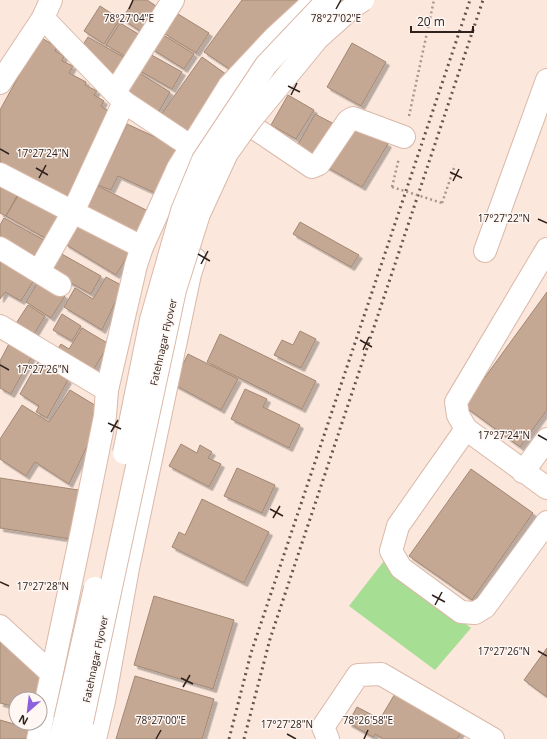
<svg xmlns="http://www.w3.org/2000/svg" width="547" height="739" viewBox="0 0 547 739" font-family="'Open Sans',sans-serif">
<defs>
<filter id="shadow"><feDropShadow dx="3.5" dy="3.5" stdDeviation="0" flood-color="#0004"/></filter>
</defs>
<rect width="100%" height="100%" fill="#fbe7dc"/>
<!-- green -->
<polygon fill="#a6de93" points="384,561 471,628 435,670 349,606"/>
<!-- building -->
<g fill="#c5a893" stroke="#a28773" filter="url(#shadow)">
<polygon points="134,0 147,0 162,10 146,35 122,19"/>
<polygon points="242,0 303,0 231,70 204,52"/>
<polygon points="100,6 120,19 104,44 84,31"/>
<polygon points="178,14 209,33 196,53 165,34"/>
<polygon points="120,23 145,38 131,60 106,45"/>
<polygon points="162,34 194,54 184,69 152,49"/>
<polygon points="40,37 57,47 55,51 64,56 62,61 73,66 69,73 86,82 85,85 97,91 94,95 104,101 101,106 113,114 72,202 0,162 0,110"/>
<polygon points="88,37 132,62 114,86 78,52"/>
<polygon points="352,43 386,62 361,106 327,87"/>
<polygon points="148,53 182,72 172,89 138,70"/>
<polygon points="202,57 230,77 188,136 160,116"/>
<polygon points="138,72 170,92 157,115 124,95"/>
<polygon points="288,95 314,110 296,139 271,125"/>
<polygon points="315,114 338,126 318,163 296,148"/>
<polygon points="352,123 388,144 362,187 323,165"/>
<polygon points="127,124 177,147 155,193 118,176 111,190 98,185"/>
<polygon points="0,184 18,194 6,216 0,213"/>
<polygon points="98,186 148,211 137,235 86,210"/>
<polygon points="19,194 67,221 54,243 6,216"/>
<polygon points="4,218 53,245 40,268 0,245 0,225"/>
<polygon points="79,221 130,252 116,275 65,244"/>
<polygon points="300,222 359,255 351,267 293,234"/>
<polygon points="60,253 101,276 91,294 69,282 48,274"/>
<polygon points="0,260 34,280 21,301 5,292 0,299"/>
<polygon points="106,277 123,286 102,330 64,307 75,288 93,299"/>
<polygon points="39,280 65,296 51,318 26,302"/>
<polygon points="547,292 547,410 520,447 464,406"/>
<polygon points="28,305 45,316 33,336 15,325"/>
<polygon points="62,314 81,326 72,341 53,330"/>
<polygon points="82,328 109,344 92,372 57,350 61,344 69,349"/>
<polygon points="300,331 316,339 301,368 274,355 282,340 293,345"/>
<polygon points="220,334 316,381 302,409 207,362"/>
<polygon points="11,340 34,353 11,394 0,388 0,361"/>
<polygon points="188,354 238,379 221,410 173,384"/>
<polygon points="38,362 68,380 47,418 36,412 39,406 20,394"/>
<polygon points="245,389 267,399 263,407 300,425 289,448 231,419"/>
<polygon points="70,390 98,407 93,434 69,484 35,462 26,476 0,459 0,439 22,405 49,422"/>
<polygon points="181,444 197,453 200,445 212,452 208,458 221,464 209,487 169,466"/>
<polygon points="237,468 275,485 262,513 224,496"/>
<polygon points="471,469 533,513 472,600 409,556"/>
<polygon points="0,478 85,491 77,540 0,528"/>
<polygon points="202,499 269,532 244,583 172,547 179,532 185,535"/>
<polygon points="154,596 234,620 213,689 134,665"/>
<polygon points="0,637 50,674 40,699 16,699 16,707 0,703"/>
<polygon points="547,648 547,697 524,680"/>
<polygon points="135,676 214,699 202,739 116,739"/>
<polygon points="399,687 465,725 457,739 384,739 375,734 373,737 348,723 357,707 380,719"/>
<polygon points="0,720 35,730 33,739 0,739"/>
</g>
<g fill="none" stroke-linecap="round" stroke-linejoin="round">
<defs>
<g id="minor">
<polyline points="43,18 124,102 190,146"/>
<polyline points="0,83 43,18 51,0"/>
<polyline points="115,92 173,0"/>
<polyline points="232,113 312,167 319,164 348,121 353,118 404,137"/>
<polyline points="0,174 73,212 124,102"/>
<polyline points="0,248 60,285"/>
<polyline points="547,249 456,402 458,415 466,429 398,526 391,551 401,568 461,612 475,613 485,607 547,522"/>
<polyline points="485,251 547,80"/>
<polyline points="39,271 73,212 142,247"/>
<polyline points="0,326 107,390"/>
<polyline points="466,429 547,488"/>
<polyline points="523,472 547,439"/>
<polyline points="0,626 51,673"/>
<polyline points="38,739 82,530 105,416 107,390 136,265 142,247 178,168 229,86 275,37 312,3"/>
<polyline points="95,739 104,701 128,568 190,274 195,259"/>
<polyline points="328,739 323,727 358,675 381,674 493,739"/>
</g>
<g id="secondary">
<polyline points="60,739 65,720"/>
<polyline points="77,739 82,722"/>
</g>
</defs>
<!-- minor casing -->
<use href="#minor" stroke="#dab9a9" stroke-width="24"/>
<!-- secondary casing -->
<use href="#secondary" stroke="#dab9a9" stroke-width="24"/>
<!-- path -->
<g stroke="#a7968d" stroke-width="2.5" stroke-dasharray="2 3" stroke-linecap="butt">
<polyline points="409,116 434,0"/>
<polyline points="392,187 399,158"/>
<polyline points="442,203 455,165"/>
</g>
<!-- minor -->
<use href="#minor" stroke="#fff" stroke-width="22"/>
<!-- secondary -->
<use href="#secondary" stroke="#fff" stroke-width="22"/>
<!-- rail -->
<g stroke="#64554e" stroke-width="3" stroke-dasharray="2 4" stroke-linecap="butt">
<polyline points="229,739 251,653 470,0"/>
<polyline points="244,739 270,639 483,0"/>
</g>
<defs>
<g id="secondary-bridge">
<polyline points="124,453 151,320 182,211 203,160 266,65 320,8 330,0"/>
<polyline points="65,720 95,588"/>
<polyline points="82,722 175,290 199,214 227,153 250,121 318,38 354,6 363,0"/>
</g>
</defs>
<!-- secondary-bridge casing -->
<use href="#secondary-bridge" stroke="#dab9a9" stroke-width="24" stroke-linecap="butt"/>
<!-- path-bridge -->
<polyline stroke="#a7968d" stroke-width="2.5" stroke-dasharray="2 3" stroke-linecap="butt" points="392,187 442,203"/>
<!-- secondary-bridge -->
<use href="#secondary-bridge" stroke="#fff" stroke-width="22"/>
</g>
<!-- ticks -->
<path fill="none" stroke="#2f221c" stroke-width="1.5" d="M129,9L133,0M336,9L341,0M288,86L300,92M291,95L297,83M0,149L9,154M36,168L48,175M450,172L462,178M39,178L46,165M453,181L459,169M538,219L547,223M198,254L210,261M201,264L208,251M360,340L372,347M363,350L369,337M0,365L9,370M108,423L121,429M111,432L118,420M538,435L547,440M270,509L283,516M273,518L280,506M0,582L9,586M432,595L445,602M435,605L442,592M538,651L547,656M181,678L193,684M183,687L190,675M287,734L296,739M156,739L161,730M364,739L368,730"/>
<g text-anchor="middle" dominant-baseline="central" stroke-width="3" stroke-linejoin="round" paint-order="stroke">
<!-- street labels -->
<g font-size="10" fill="#2f221c" stroke="#fef7f4">
<text transform="translate(163 342) rotate(-77)">Fatehnagar Flyover</text>
<text transform="translate(95 659) rotate(-78)">Fatehnagar Flyover</text>
</g>
</g>
<g font-size="10" text-anchor="middle" fill="#2f221c" stroke="#fef7f4" stroke-width="3" stroke-linejoin="round" paint-order="stroke">
<text x="129" y="22">78°27'04"E</text>
<text x="336" y="22">78°27'02"E</text>
<text x="43" y="157">17°27'24"N</text>
<text x="504" y="222">17°27'22"N</text>
<text x="43" y="373">17°27'26"N</text>
<text x="504" y="439">17°27'24"N</text>
<text x="43" y="590">17°27'28"N</text>
<text x="504" y="655">17°27'26"N</text>
<text x="161" y="724">78°27'00"E</text>
<text x="368" y="724">78°26'58"E</text>
<text x="287" y="728">17°27'28"N</text>
</g>
<!-- north arrow -->
<g transform="translate(28 711) rotate(208)"><circle r="19" fill="#fef7f4" stroke="#aba29e"/>
<path d="M0-3L7 15L0 10L-7 15Z" fill="#8c60da"/>
<text y="-6" font-size="11" font-weight="bold" text-anchor="middle" fill="#2f221c">N</text>
</g>
<!-- scale -->
<path d="M411 26v6h62v-6" fill="none" stroke="#2f221c" stroke-width="2"/>
<text x="417" y="26" font-size="12" fill="#2f221c" stroke="#fef7f4" stroke-width="3" paint-order="stroke">20 m</text>
</svg>
